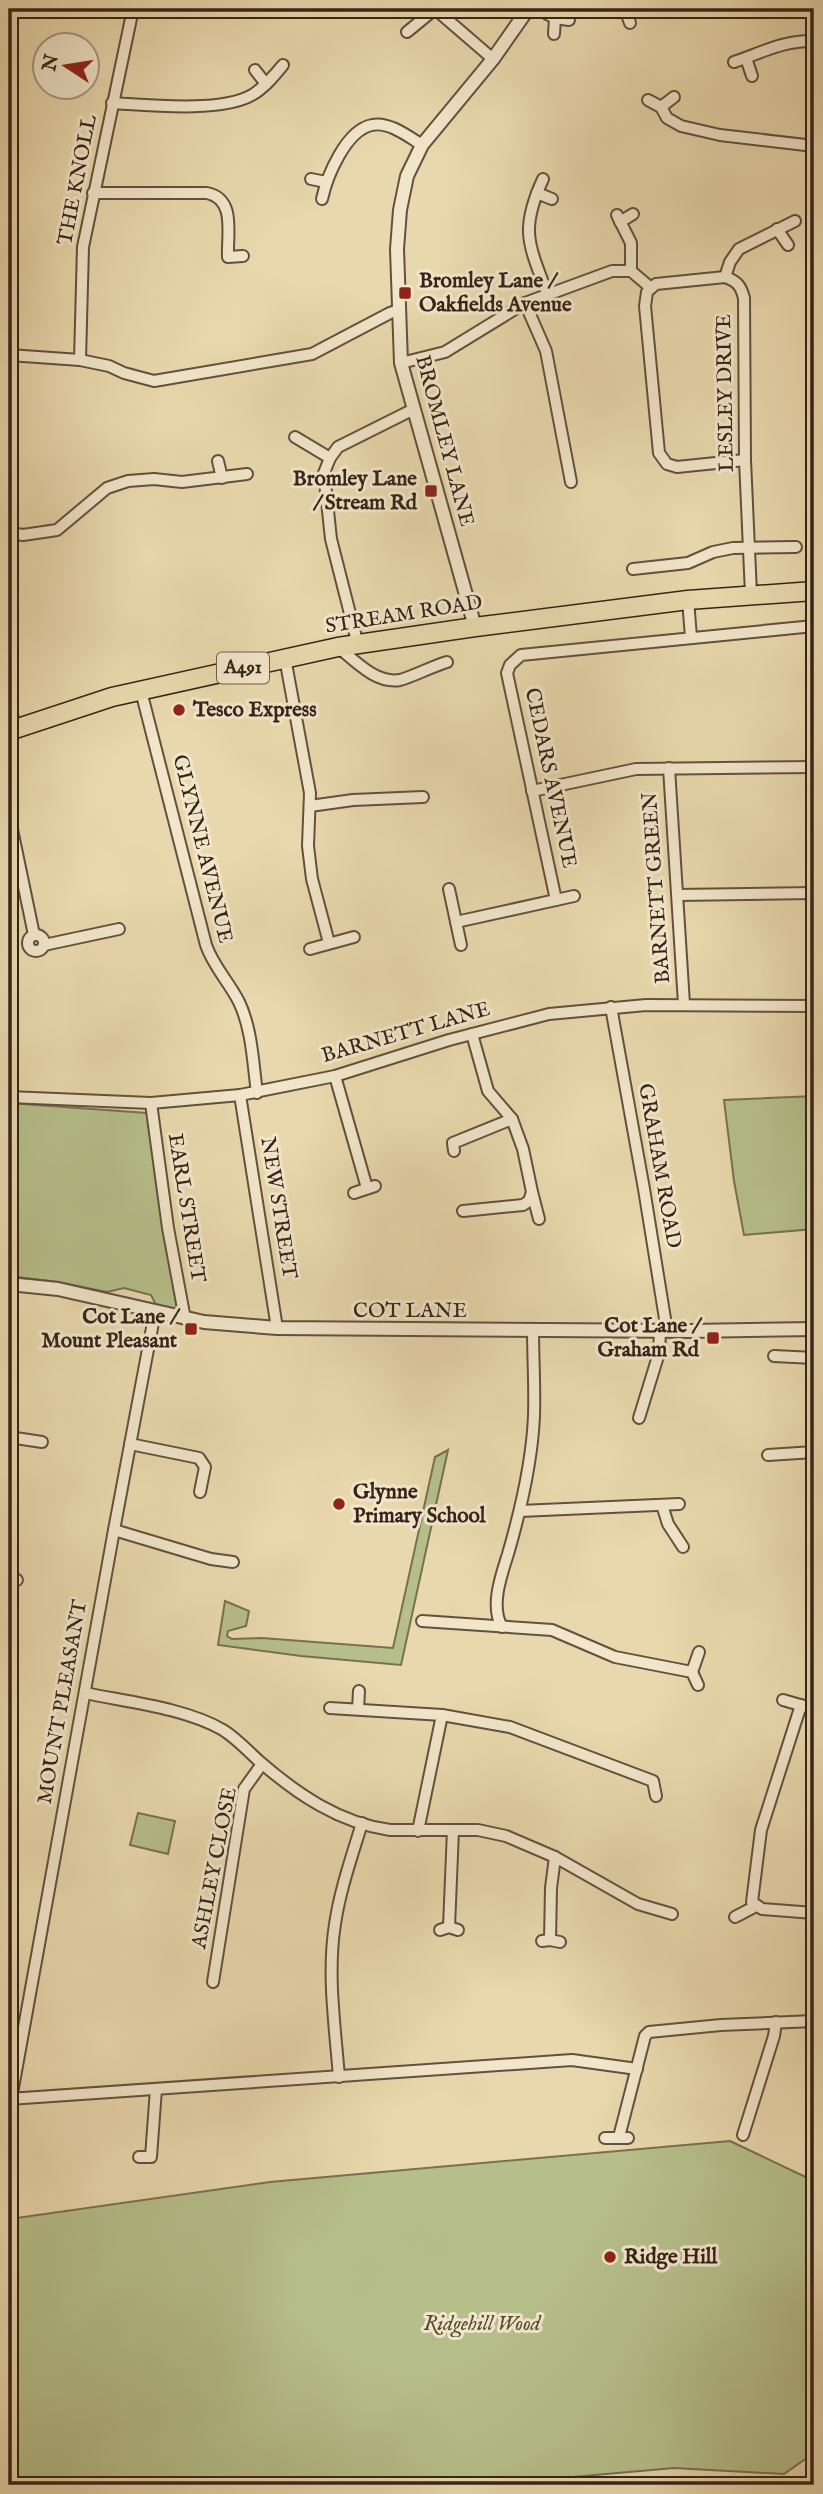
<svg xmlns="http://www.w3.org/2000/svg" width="823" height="2494" viewBox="0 0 823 2494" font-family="'IM FELL English',serif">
<rect width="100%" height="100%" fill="#e9d8ad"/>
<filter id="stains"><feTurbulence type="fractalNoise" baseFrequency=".00286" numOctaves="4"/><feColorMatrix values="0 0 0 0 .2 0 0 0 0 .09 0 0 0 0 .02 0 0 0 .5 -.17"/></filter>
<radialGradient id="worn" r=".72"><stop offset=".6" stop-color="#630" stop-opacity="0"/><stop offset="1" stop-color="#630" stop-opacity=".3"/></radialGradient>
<!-- green -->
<g fill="#b6bf8a" stroke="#767152" stroke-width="2">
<polygon points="814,1096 814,1229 744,1235 734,1181 724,1100"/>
<polygon points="9,1103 147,1113 177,1310 156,1305 151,1295 124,1288 107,1292 58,1282 9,1276"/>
<polygon points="448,1450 401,1665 301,1656 218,1645 225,1601 249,1611 246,1626 228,1631 227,1636 232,1639 262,1638 393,1648 435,1457"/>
<polygon points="138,1813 175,1821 168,1854 130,1845"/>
<polygon points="730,2141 814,2181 814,2453 784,2474 674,2468 484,2485 9,2485 9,2219 270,2182"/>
</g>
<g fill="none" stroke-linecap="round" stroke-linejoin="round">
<defs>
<g id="minor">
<polyline points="435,9 493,59"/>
<polyline points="538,9 555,18 569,20"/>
<polyline points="625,9 630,23"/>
<polyline points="407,32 435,9"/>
<polyline points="554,34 555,18"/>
<polyline points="746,58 752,76"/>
<path d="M734,62C761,53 784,40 814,41"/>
<polyline points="255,70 266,84"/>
<polyline points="648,100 661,107 674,97"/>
<path d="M112,103C148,105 220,113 252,95C264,88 274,76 283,65"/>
<polyline points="661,107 667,118 681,126 720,135 814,146"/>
<polyline points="311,179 326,182"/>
<path d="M543,179C520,229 528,243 547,293"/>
<path d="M93,193H207C236,199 227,233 228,257L243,256"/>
<polyline points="537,193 552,199"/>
<path d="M322,199C327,176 346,130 372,125C389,121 409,137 422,145"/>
<polyline points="617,215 631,243 631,271"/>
<polyline points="620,222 633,214"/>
<polyline points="777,229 788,245"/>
<polyline points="725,277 730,262 739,249 795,221"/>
<path d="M651,288L656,284L725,277C737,281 741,286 744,298L745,460L751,594"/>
<polyline points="651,288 647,292 645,306 659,453 667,464 677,467 745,460"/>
<polyline points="525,303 546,351 571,482"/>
<polyline points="9,355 80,360 109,366 124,373 154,381 312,354 390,313 399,310"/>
<polyline points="80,360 83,247 133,9"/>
<polyline points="401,363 445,352 525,303 612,271 631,271 651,288"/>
<polyline points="295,437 330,458"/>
<polyline points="218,461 222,478"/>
<polyline points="9,533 23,535 57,530 107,488 128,481 154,479 182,482 247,474"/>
<polyline points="633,569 688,563 713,552 733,548 796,547"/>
<polyline points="688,600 691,637"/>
<polyline points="358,645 331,539 324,473 330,458 338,447 414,409"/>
<path d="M338,647C355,661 376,684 400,680C412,677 433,666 447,662"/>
<polyline points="285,658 310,793 308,846 312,879 329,943"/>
<path d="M141,691L206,945C213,966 229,982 239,1002C252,1029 253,1063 257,1093"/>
<polyline points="9,701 15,728"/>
<polyline points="669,768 684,1004"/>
<polyline points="532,791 636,769 814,767"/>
<polyline points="310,806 353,800 423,797"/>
<polyline points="9,815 34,935"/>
<polyline points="449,889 461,945"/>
<polyline points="678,895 814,893"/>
<polyline points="556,900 507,673 510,665 521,655 814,626"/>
<polyline points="456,922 574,896"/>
<circle cx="36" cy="943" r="8"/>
<polyline points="44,945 119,929"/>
<polyline points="310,949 354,937"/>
<polyline points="611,1007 644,1189 667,1331"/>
<polyline points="335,1076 367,1188"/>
<polyline points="240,1095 277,1328"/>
<polyline points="9,1097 151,1103 240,1095 335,1076 449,1040 549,1014 646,1005 814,1006"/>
<polyline points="151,1103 168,1228 185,1319"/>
<polyline points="454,1151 453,1143 512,1119"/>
<polyline points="532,1192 539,1219"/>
<polyline points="354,1193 375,1186"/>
<polyline points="463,1211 523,1205 529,1201 532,1192 523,1149 512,1119 488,1091 472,1034"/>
<polyline points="774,1356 814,1358"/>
<polyline points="639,1418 659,1353 660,1331"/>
<polyline points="9,1437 42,1442"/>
<polyline points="130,1444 199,1458 205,1467 200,1492"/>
<polyline points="768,1455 814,1452"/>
<polyline points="662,1505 668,1524 683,1547"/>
<polyline points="520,1511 679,1504"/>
<polyline points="114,1530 211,1559 233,1562"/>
<polyline points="9,1579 17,1580"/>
<polyline points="422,1621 552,1630 615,1657 692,1672 698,1685"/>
<path d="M502,1627C490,1606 501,1576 508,1554C521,1509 532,1463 534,1416C535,1387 533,1358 533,1329"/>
<polyline points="813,1641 814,1638"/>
<polyline points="692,1672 699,1652"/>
<path d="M85,1693C128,1702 185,1708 223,1730C236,1738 248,1751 259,1761C297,1794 339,1823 390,1830H478L506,1836L555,1857L638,1904L672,1914"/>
<polyline points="783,1700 814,1709"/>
<polyline points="801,1705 761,1830 752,1902 762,1909 814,1913"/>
<polyline points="330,1708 442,1715 510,1727 653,1781 656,1796"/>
<polyline points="358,1709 359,1691"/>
<polyline points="418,1831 442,1715"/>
<polyline points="735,1917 756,1906"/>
<polyline points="449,1927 453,1830"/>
<polyline points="440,1930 449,1927 458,1930"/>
<polyline points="550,1940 551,1888 555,1857"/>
<polyline points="542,1941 550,1940 560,1942"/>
<polyline points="213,1982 244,1789 262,1764"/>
<path d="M339,2077C335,2026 327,1974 335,1924C340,1890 352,1856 362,1823"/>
<polyline points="9,2099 572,2060 637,2069"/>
<polyline points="11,2099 114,1530 155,1312"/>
<polyline points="743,2135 774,2036 776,2022"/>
<polyline points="619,2137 645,2036 649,2032 721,2025 814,2021"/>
<polyline points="605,2138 628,2138"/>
<polyline points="139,2157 151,2157 156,2089"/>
</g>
<g id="tertiary">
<polyline points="475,627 401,363 397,249 400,210 407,176 422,145 493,59 528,9"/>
<polyline points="9,1284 58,1289 204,1322 277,1328 690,1331 814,1329"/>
</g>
<polyline id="trunk" points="9,731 112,697 338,647 475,627 688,600 814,591"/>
</defs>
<!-- minor casing -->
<use href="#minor" stroke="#63503e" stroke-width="14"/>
<!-- tertiary casing -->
<use href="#tertiary" stroke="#63503e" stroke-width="16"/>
<!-- trunk casing -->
<use href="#trunk" stroke="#362319" stroke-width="21"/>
<!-- minor -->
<use href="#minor" stroke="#f1e6ca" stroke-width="10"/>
<!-- tertiary -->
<use href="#tertiary" stroke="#f1e6ca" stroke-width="12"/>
<!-- trunk -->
<use href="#trunk" stroke="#e9d8ad" stroke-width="18"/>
</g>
<!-- markers -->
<g fill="#8f2418" stroke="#f1e6ca" stroke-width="2.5">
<rect x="398" y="286" width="14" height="14" rx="3.5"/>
<rect x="424" y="484" width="14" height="14" rx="3.5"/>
<circle cx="179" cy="710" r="7"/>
<rect x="184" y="1322" width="14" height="14" rx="3.5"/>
<rect x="706" y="1331" width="14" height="14" rx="3.5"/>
<circle cx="339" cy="1504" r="7"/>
<circle cx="610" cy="2257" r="7"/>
</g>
<g text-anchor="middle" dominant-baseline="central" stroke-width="6" stroke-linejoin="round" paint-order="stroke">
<!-- shield labels -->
<rect fill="#f1e6ca" stroke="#6e5e4e" stroke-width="2" x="217" y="652.5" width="52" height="31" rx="5"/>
<g font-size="19" font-weight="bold" fill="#362319">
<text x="243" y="668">A491</text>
</g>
<!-- street labels -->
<g font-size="21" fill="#362319" stroke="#f1e6ca">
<text transform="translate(78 180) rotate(-79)">THE KNOLL</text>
<text transform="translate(726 393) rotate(-91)">LESLEY DRIVE</text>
<text transform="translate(444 441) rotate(75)">BROMLEY LANE</text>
<text transform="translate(404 615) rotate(-9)">STREAM ROAD</text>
<text transform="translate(550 778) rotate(78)">CEDARS AVENUE</text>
<text transform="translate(202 849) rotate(76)">GLYNNE AVENUE</text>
<text transform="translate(657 888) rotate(-94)">BARNETT GREEN</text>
<text transform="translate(406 1033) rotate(-16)">BARNETT LANE</text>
<text transform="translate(659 1166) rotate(80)">GRAHAM ROAD</text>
<text transform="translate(186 1208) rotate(81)">EARL STREET</text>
<text transform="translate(278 1208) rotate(81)">NEW STREET</text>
<text x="410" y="1311">COT LANE</text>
<text transform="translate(63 1702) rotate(-80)">MOUNT PLEASANT</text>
<text transform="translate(215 1868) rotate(-79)">ASHLEY CLOSE</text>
</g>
<!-- poi labels -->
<g font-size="21" font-weight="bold" fill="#362319" stroke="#f1e6ca" text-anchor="start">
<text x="419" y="281">Bromley Lane /<tspan x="419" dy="24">Oakfields Avenue</tspan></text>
<text x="417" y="479" text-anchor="end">Bromley Lane<tspan x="417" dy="24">/ Stream Rd</tspan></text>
<text x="193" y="710">Tesco Express</text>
<text x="177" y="1317" text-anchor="end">Cot Lane /<tspan x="177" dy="24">Mount Pleasant</tspan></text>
<text x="699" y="1326" text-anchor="end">Cot Lane /<tspan x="699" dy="24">Graham Rd</tspan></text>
<text x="353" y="1492">Glynne<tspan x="353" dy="24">Primary School</tspan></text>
<text x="624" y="2257">Ridge Hill</text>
</g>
<!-- park labels -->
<g font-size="21" font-style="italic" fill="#564a35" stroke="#f1e6ca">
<text x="482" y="2324">Ridgehill Wood</text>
</g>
</g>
<!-- margin -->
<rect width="823" height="2494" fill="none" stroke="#e9d8ad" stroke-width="35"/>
<rect x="10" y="10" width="802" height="2473" fill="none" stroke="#362319" stroke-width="3.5"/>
<rect x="18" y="18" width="788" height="2459" fill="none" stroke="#362319" stroke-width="2"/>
<!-- north arrow -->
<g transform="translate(66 66) rotate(282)"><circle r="33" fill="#f1e6ca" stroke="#a69883" stroke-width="2"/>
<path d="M0-5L12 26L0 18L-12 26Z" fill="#8f2418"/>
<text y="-10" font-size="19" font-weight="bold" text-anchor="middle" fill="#362319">N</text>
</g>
<rect width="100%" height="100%" filter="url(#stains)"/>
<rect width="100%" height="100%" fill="url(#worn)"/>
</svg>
